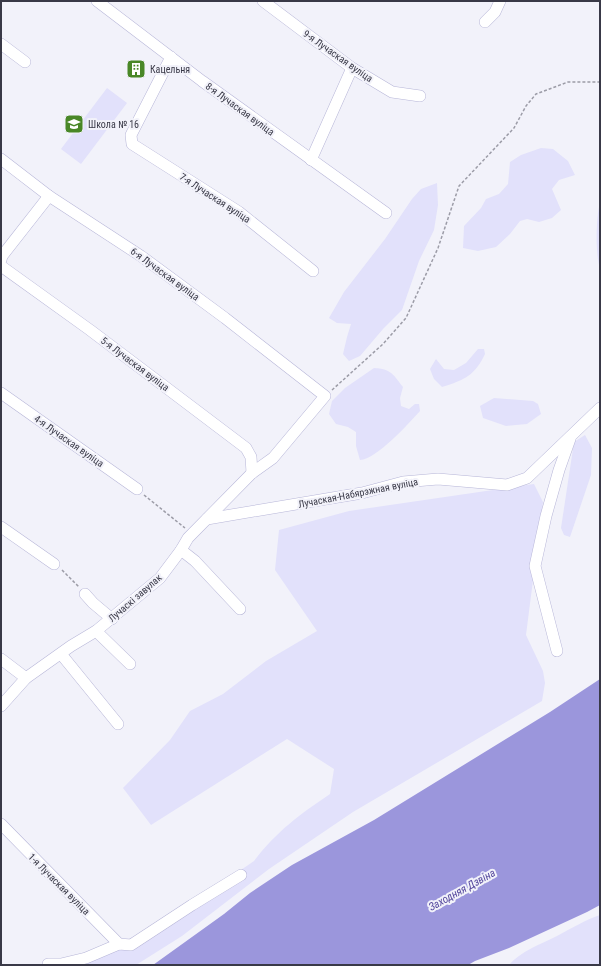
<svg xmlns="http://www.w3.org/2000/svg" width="601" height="966" viewBox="0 0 601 966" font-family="'Roboto Condensed',sans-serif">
<rect width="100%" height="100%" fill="#f2f2fa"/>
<!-- green -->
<g fill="#e2e1fb">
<polygon points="107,88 127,103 81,164 61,149"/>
<polygon points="541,148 553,149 568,161 575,175 559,180 552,189 561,210 552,218 539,222 527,219 520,221 510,234 496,247 478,251 463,248 464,226 481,208 486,199 499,194 508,184 510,162 521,155"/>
<polygon points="437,183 438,205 434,230 419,261 402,310 383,329 360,356 349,361 343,354 347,337 351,324 337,323 329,318 344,292 385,239 412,199 421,189"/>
<path d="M600,202V269C595,252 596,218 600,202Z"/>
<path d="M478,349H484L485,354C475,375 465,380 442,387L434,379L430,369L436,359L444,369L454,370L466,363Z"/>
<path d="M374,368C391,369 393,374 403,387L400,398L401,406L409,409L415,404H419L420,411C408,424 377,459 360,460L356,446V432L348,427L336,424L329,414L332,401L345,388Z"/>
<polygon points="494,398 533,401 538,404 541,414 527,424 506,426 483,418 480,406"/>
<polygon points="585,435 592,448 591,475 570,537 564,535 561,528 574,442"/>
<path d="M534,484L543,502L526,635L543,671L545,683L542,701L353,812L269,869L182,936L136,965H68L108,951L126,949L254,861C277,831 299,815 330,794L334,769L287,739L151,825L123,788L170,740L190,711L223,694L266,661L317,631L275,570L279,530L349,511Z"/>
<path d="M600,915V965H509C521,951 541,944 557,936C572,928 585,920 600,915Z"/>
</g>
<!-- water -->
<polygon fill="#9b96dc" points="600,679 600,905 587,912 509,948 475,961 468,965 153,965 224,914 250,893 292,865 374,820 550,712"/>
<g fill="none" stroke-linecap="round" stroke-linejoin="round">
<defs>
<g id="minor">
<polyline points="97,1 202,81 386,213"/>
<polyline points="263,1 352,68 392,92 420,96"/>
<polyline points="485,22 495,12 500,1"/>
<polyline points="1,44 25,62"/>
<polyline points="171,57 131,135 132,144 239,212 313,271"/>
<polyline points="1,159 49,196 141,256 225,318 325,396 273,458 252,473 188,538 181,550 160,578 96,631 71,646 26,678 1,706"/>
<polyline points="311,160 352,68"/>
<polyline points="1,260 2,256 49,196"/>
<polyline points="1,266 90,330 246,448 251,457 252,473"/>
<polyline points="1,393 137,489"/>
<polyline points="207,519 362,493 403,482 438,479 507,485 527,478 600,408"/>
<polyline points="1,527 54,564"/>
<polyline points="181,550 195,561 240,609"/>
<polyline points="85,594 93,603 112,619"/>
<polyline points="96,631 130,664"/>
<polyline points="557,651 535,566 546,516 559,470 570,439"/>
<polyline points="61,654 118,724"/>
<polyline points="1,659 26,678"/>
<polyline points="1,824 119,944"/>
<polyline points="48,964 61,964 86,958 119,944 131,945 192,905 241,875"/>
</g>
</defs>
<!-- minor casing -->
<use href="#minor" stroke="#b7b6d8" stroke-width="12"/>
<!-- path -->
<g stroke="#9c9ca7" stroke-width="1.5" stroke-dasharray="3 2" stroke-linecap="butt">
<polyline points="332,390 383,344 406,318 438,248 459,186 514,128 526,106 536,94 568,82 600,82"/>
<polyline points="144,495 185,528"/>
<polyline points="62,570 79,587"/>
</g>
<!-- minor -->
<use href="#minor" stroke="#fff" stroke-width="11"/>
</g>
<!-- icons -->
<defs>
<symbol id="building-square" viewBox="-11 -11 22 22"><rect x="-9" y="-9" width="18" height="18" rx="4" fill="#498727" stroke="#f2f2fa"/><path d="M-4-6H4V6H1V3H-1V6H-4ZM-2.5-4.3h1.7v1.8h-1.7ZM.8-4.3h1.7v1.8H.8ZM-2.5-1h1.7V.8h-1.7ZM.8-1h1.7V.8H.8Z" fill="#fff"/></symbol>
<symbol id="school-square" viewBox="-11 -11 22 22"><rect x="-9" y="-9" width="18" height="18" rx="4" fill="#498727" stroke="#f2f2fa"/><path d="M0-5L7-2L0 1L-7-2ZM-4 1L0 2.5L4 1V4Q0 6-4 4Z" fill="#fff"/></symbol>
</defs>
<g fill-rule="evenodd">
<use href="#building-square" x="125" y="58" width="22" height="22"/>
<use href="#school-square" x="63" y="113" width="22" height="22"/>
</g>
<g text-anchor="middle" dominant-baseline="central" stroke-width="4" stroke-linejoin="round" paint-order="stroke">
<!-- street labels -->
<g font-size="10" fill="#393947" stroke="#f2f2fa">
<text transform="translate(338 56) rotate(35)">9-я Лучаская вуліца</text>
<text transform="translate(240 109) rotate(36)">8-я Лучаская вуліца</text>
<text transform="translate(215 198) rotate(33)">7-я Лучаская вуліца</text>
<text transform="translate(165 274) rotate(36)">6-я Лучаская вуліца</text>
<text transform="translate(135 364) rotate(37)">5-я Лучаская вуліца</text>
<text transform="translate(69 441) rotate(35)">4-я Лучаская вуліца</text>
<text transform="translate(358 493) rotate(-11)">Лучаская-Набярэжная вуліца</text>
<text transform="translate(135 598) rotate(-41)">Лучаскі завулак</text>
<text transform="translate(59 884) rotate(45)">1-я Лучаская вуліца</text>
</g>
<!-- poi labels -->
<g font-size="10" fill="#393947" stroke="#f2f2fa" text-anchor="start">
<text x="150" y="69">Кацельня</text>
<text x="88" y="124">Школа № 16</text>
</g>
<!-- water labels -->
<g font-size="11" font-style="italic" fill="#55489d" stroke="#f2f2fa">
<text transform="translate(462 890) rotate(-29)">Заходняя Дзвіна</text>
</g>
</g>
<!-- border -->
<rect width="601" height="966" fill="none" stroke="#393947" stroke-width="4"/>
</svg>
